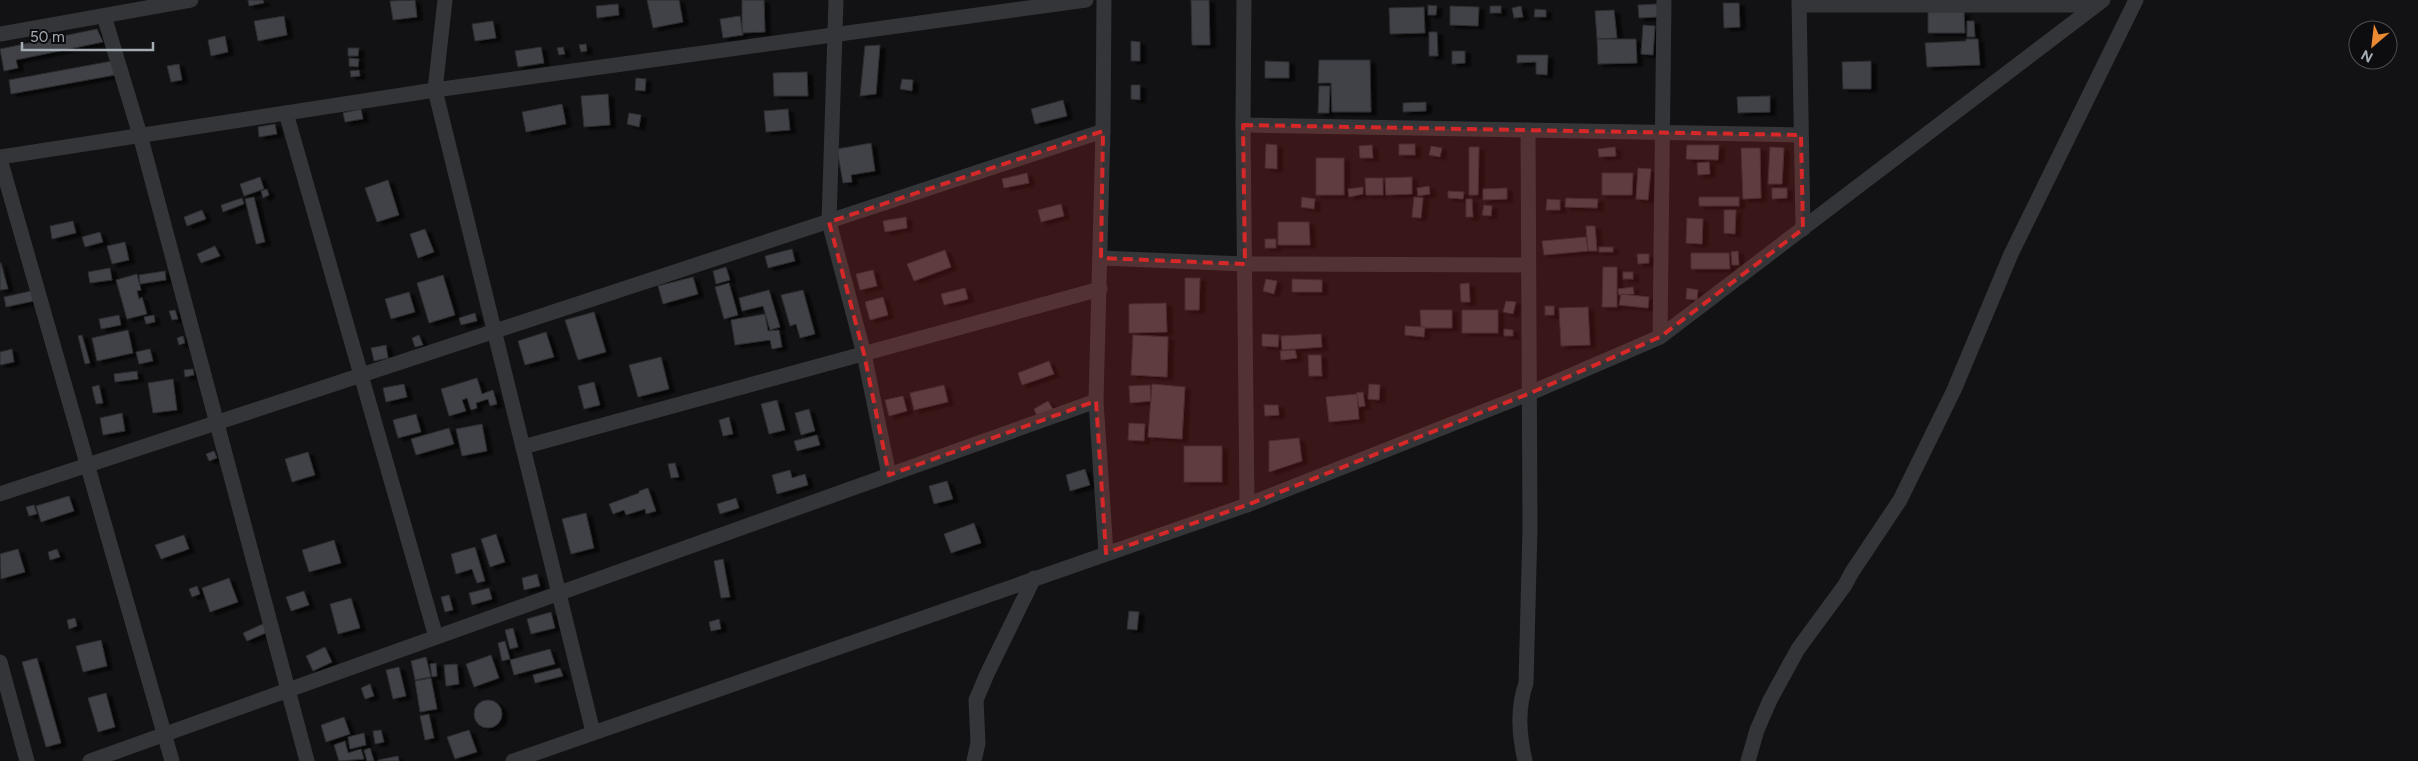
<svg xmlns="http://www.w3.org/2000/svg" width="2418" height="761" viewBox="0 0 2418 761" font-family="Figtree,sans-serif">
<defs>
<filter id="shadow"><feDropShadow dx="5.5" dy="3" stdDeviation="1" flood-color="#0009"/></filter>
</defs>
<rect width="100%" height="100%" fill="#121214"/>
<!-- building -->
<g fill="#414347" stroke="#2c2d30" filter="url(#shadow)">
<polygon points="248,0 263,0 264,3 249,6"/>
<polygon points="415,0 417,17 393,20 390,1"/>
<polygon points="647,0 679,0 683,22 653,28"/>
<polygon points="742,0 764,0 765,32 742,33"/>
<polygon points="1191,0 1209,0 1210,45 1192,45"/>
<polygon points="1723,3 1739,3 1740,27 1724,28"/>
<polygon points="618,4 619,15 597,18 596,6"/>
<polygon points="1657,4 1658,17 1639,18 1638,5"/>
<polygon points="1428,5 1437,6 1436,15 1428,15"/>
<polygon points="1450,6 1479,7 1478,26 1450,25"/>
<rect x="1490" y="6" width="11" height="7"/>
<polygon points="1521,6 1523,17 1514,18 1512,8"/>
<polygon points="1424,7 1425,33 1390,34 1389,8"/>
<polygon points="1535,9 1546,10 1546,17 1534,17"/>
<polygon points="1614,10 1617,38 1597,39 1595,11"/>
<polygon points="1928,12 1964,12 1965,33 1928,33"/>
<polygon points="284,16 287,35 258,41 254,21"/>
<polygon points="740,16 743,35 723,38 720,19"/>
<polygon points="493,21 496,38 475,41 472,24"/>
<polygon points="1967,21 1974,21 1975,37 1967,37"/>
<polygon points="1643,25 1655,26 1653,55 1641,54"/>
<polygon points="97,29 103,42 16,60 18,68 4,71 0,49"/>
<polygon points="1429,32 1437,32 1438,56 1429,56"/>
<polygon points="225,36 228,52 211,56 208,40"/>
<polygon points="1597,39 1636,39 1637,63 1598,64"/>
<polygon points="1966,39 1978,39 1980,65 1927,67 1925,43 1966,41"/>
<polygon points="1131,41 1140,42 1140,61 1131,61"/>
<polygon points="586,44 587,51 581,52 579,45"/>
<polygon points="880,45 876,94 860,96 865,46"/>
<polygon points="541,47 544,63 518,67 515,51"/>
<polygon points="563,47 565,54 559,55 557,48"/>
<polygon points="348,48 359,48 358,56 348,56"/>
<polygon points="1452,51 1465,51 1465,63 1452,64"/>
<polygon points="1517,55 1548,55 1547,75 1536,74 1536,62 1517,63"/>
<polygon points="349,58 359,59 358,67 349,66"/>
<polygon points="1319,60 1370,60 1371,112 1332,112 1331,83 1318,83"/>
<polygon points="112,61 115,75 11,94 9,80"/>
<polygon points="1265,61 1289,62 1289,78 1265,78"/>
<polygon points="1871,61 1871,89 1843,89 1842,62"/>
<polygon points="179,64 182,80 171,82 167,66"/>
<polygon points="359,70 360,76 351,77 350,71"/>
<polygon points="807,72 808,96 774,96 773,73"/>
<polygon points="636,78 646,79 645,91 635,90"/>
<polygon points="902,79 913,80 912,91 900,89"/>
<polygon points="1131,85 1140,85 1140,100 1131,99"/>
<polygon points="1319,86 1330,86 1329,113 1318,113"/>
<polygon points="608,94 610,125 584,127 581,96"/>
<polygon points="1770,96 1770,112 1738,113 1737,97"/>
<polygon points="1063,100 1067,116 1035,124 1031,109"/>
<polygon points="1426,102 1426,111 1403,112 1403,103"/>
<polygon points="562,104 566,124 526,132 522,112"/>
<polygon points="361,109 363,119 345,122 343,113"/>
<polygon points="788,109 790,130 766,132 764,111"/>
<polygon points="629,113 641,115 639,127 627,124"/>
<polygon points="275,124 277,134 259,137 258,127"/>
<polygon points="871,143 875,171 851,175 852,182 843,183 837,149"/>
<polygon points="1266,144 1277,145 1277,169 1265,168"/>
<rect x="1399" y="144" width="16" height="11"/>
<polygon points="1372,145 1373,158 1360,158 1359,146"/>
<polygon points="1687,145 1719,145 1718,160 1686,159"/>
<polygon points="1431,146 1442,148 1440,157 1429,155"/>
<polygon points="1469,147 1479,147 1478,195 1469,195"/>
<polygon points="1615,147 1616,156 1599,157 1598,149"/>
<polygon points="1770,147 1784,148 1782,184 1768,184"/>
<polygon points="1741,148 1760,148 1761,198 1743,199"/>
<rect x="1316" y="158" width="28" height="37"/>
<polygon points="1709,162 1710,174 1698,175 1697,163"/>
<polygon points="1638,168 1651,169 1648,200 1636,199"/>
<polygon points="1027,173 1029,183 1004,188 1002,179"/>
<polygon points="1602,173 1633,173 1632,195 1602,195"/>
<polygon points="260,177 264,189 244,196 240,184"/>
<polygon points="1412,177 1412,194 1386,195 1385,178"/>
<polygon points="1365,178 1383,178 1383,195 1366,195"/>
<polygon points="388,180 399,215 377,222 365,188"/>
<polygon points="1429,186 1430,194 1418,196 1417,188"/>
<polygon points="1363,187 1363,194 1349,197 1348,189"/>
<polygon points="1507,188 1507,199 1483,200 1483,189"/>
<polygon points="1772,188 1787,188 1787,198 1772,199"/>
<polygon points="267,189 269,195 263,198 261,191"/>
<polygon points="1448,191 1464,192 1463,199 1448,198"/>
<polygon points="254,197 265,242 256,244 245,199"/>
<polygon points="1302,197 1315,199 1314,209 1301,207"/>
<polygon points="1414,197 1423,198 1421,218 1412,217"/>
<rect x="1699" y="197" width="40" height="9"/>
<polygon points="242,198 244,204 223,212 221,205"/>
<polygon points="1566,198 1598,199 1597,208 1565,207"/>
<polygon points="1466,199 1472,199 1473,217 1466,217"/>
<polygon points="1547,199 1560,200 1560,210 1546,210"/>
<polygon points="1061,204 1064,216 1041,222 1038,210"/>
<polygon points="1484,205 1492,206 1491,216 1482,215"/>
<polygon points="202,210 206,219 187,226 184,217"/>
<polygon points="1724,210 1736,210 1735,234 1724,233"/>
<polygon points="906,217 907,228 885,232 883,221"/>
<polygon points="1687,218 1703,219 1702,244 1686,243"/>
<polygon points="73,221 76,233 52,239 50,226"/>
<polygon points="1278,222 1309,222 1310,245 1278,245"/>
<polygon points="1586,226 1595,226 1597,251 1588,251"/>
<polygon points="425,229 434,252 418,258 410,234"/>
<polygon points="100,232 103,242 85,247 82,237"/>
<polygon points="1586,237 1588,251 1544,255 1542,241"/>
<rect x="1265" y="239" width="11" height="9"/>
<polygon points="125,242 129,260 112,264 107,246"/>
<polygon points="215,246 220,256 201,263 197,254"/>
<rect x="1599" y="247" width="14" height="5"/>
<polygon points="792,249 795,261 768,268 765,256"/>
<polygon points="945,250 951,267 914,281 907,264"/>
<polygon points="1738,251 1739,265 1732,265 1731,252"/>
<polygon points="1691,253 1729,253 1730,269 1691,269"/>
<polygon points="1637,254 1649,254 1649,263 1638,264"/>
<polygon points="0,263 1,263 8,289 0,290"/>
<polygon points="726,267 730,280 716,284 713,271"/>
<polygon points="1603,267 1617,267 1617,307 1602,307"/>
<polygon points="110,268 112,280 90,283 88,272"/>
<polygon points="873,270 877,286 860,290 856,274"/>
<polygon points="165,271 166,280 140,284 139,275"/>
<rect x="1623" y="272" width="10" height="7"/>
<polygon points="137,274 141,290 137,291 139,299 142,297 147,314 127,319 116,280"/>
<polygon points="443,275 455,315 429,323 417,283"/>
<polygon points="693,277 698,294 663,304 658,286"/>
<polygon points="1185,278 1200,278 1199,310 1185,310"/>
<polygon points="1266,279 1277,281 1274,294 1263,291"/>
<polygon points="1292,279 1322,280 1322,292 1292,292"/>
<polygon points="729,283 738,315 724,319 715,287"/>
<polygon points="1469,283 1470,302 1461,302 1460,284"/>
<polygon points="1633,287 1634,294 1619,295 1618,289"/>
<polygon points="965,288 968,299 944,305 941,294"/>
<polygon points="1687,288 1698,290 1697,300 1686,299"/>
<polygon points="769,290 780,327 770,330 763,306 742,311 739,298"/>
<polygon points="803,290 815,334 800,338 796,324 790,326 781,295"/>
<polygon points="31,291 34,301 6,307 4,297"/>
<polygon points="409,292 415,312 391,319 385,299"/>
<polygon points="1621,294 1649,297 1648,308 1619,305"/>
<polygon points="883,297 888,315 870,320 865,302"/>
<polygon points="1506,301 1516,302 1513,314 1503,312"/>
<polygon points="1166,303 1167,332 1129,333 1129,304"/>
<rect x="1545" y="306" width="9" height="9"/>
<polygon points="1588,307 1590,345 1561,346 1559,308"/>
<polygon points="175,310 178,319 172,320 169,311"/>
<polygon points="1420,310 1452,310 1452,328 1421,328"/>
<rect x="1462" y="310" width="36" height="23"/>
<polygon points="594,312 606,352 578,360 565,320"/>
<polygon points="475,313 477,321 461,325 459,318"/>
<polygon points="765,314 768,331 779,330 782,347 772,349 770,340 735,345 731,320"/>
<polygon points="119,315 121,325 101,329 99,319"/>
<polygon points="154,315 155,322 146,324 144,317"/>
<polygon points="1405,326 1425,327 1424,337 1405,335"/>
<polygon points="1504,329 1513,330 1513,336 1504,336"/>
<polygon points="128,330 133,353 97,361 92,338"/>
<polygon points="546,332 554,357 525,365 518,341"/>
<polygon points="1262,334 1279,335 1278,347 1262,346"/>
<polygon points="1321,334 1322,347 1282,350 1281,336"/>
<polygon points="82,335 90,363 85,364 78,336"/>
<polygon points="419,335 423,345 415,347 412,338"/>
<polygon points="1133,335 1168,337 1167,377 1131,375"/>
<polygon points="183,336 185,343 179,345 177,338"/>
<polygon points="386,345 388,358 374,361 371,348"/>
<polygon points="12,349 14,362 0,365 0,352"/>
<polygon points="150,349 153,361 139,364 136,352"/>
<polygon points="1295,350 1297,358 1281,360 1280,351"/>
<polygon points="1308,355 1321,355 1322,376 1309,376"/>
<polygon points="661,357 669,389 638,397 629,365"/>
<polygon points="1049,361 1054,374 1022,385 1018,373"/>
<polygon points="193,369 194,375 185,377 184,370"/>
<polygon points="137,371 138,379 115,382 114,374"/>
<polygon points="477,378 482,394 493,390 497,404 490,406 488,399 476,403 477,408 471,410 467,398 462,400 466,411 449,416 441,389"/>
<polygon points="173,379 177,410 153,413 148,383"/>
<polygon points="594,382 600,405 584,409 578,386"/>
<polygon points="404,384 407,397 386,402 383,388"/>
<polygon points="1152,384 1185,387 1182,439 1148,437"/>
<polygon points="1369,384 1380,385 1379,400 1368,399"/>
<polygon points="99,385 103,403 96,404 92,387"/>
<polygon points="944,385 948,402 914,410 910,393"/>
<polygon points="1150,385 1151,401 1130,403 1129,386"/>
<polygon points="1363,392 1365,406 1359,407 1356,393"/>
<polygon points="1357,394 1359,419 1329,422 1326,397"/>
<polygon points="903,396 907,411 889,416 885,400"/>
<polygon points="777,400 785,430 769,434 761,404"/>
<polygon points="1048,401 1054,411 1039,420 1034,409"/>
<polygon points="1264,405 1278,405 1279,415 1265,416"/>
<polygon points="809,409 815,431 801,435 795,413"/>
<polygon points="122,413 125,431 103,435 100,418"/>
<polygon points="416,414 421,432 398,438 393,420"/>
<polygon points="729,417 733,434 723,436 719,420"/>
<polygon points="1129,423 1145,424 1144,441 1128,440"/>
<polygon points="482,424 487,451 462,456 456,429"/>
<polygon points="449,428 454,444 416,455 411,439"/>
<polygon points="817,435 820,445 797,451 794,441"/>
<polygon points="1299,438 1302,461 1269,472 1269,441"/>
<rect x="1184" y="446" width="38" height="36"/>
<polygon points="214,451 217,458 209,461 206,454"/>
<polygon points="308,452 315,475 292,482 285,459"/>
<polygon points="675,463 679,477 671,478 668,464"/>
<polygon points="1085,469 1090,485 1070,491 1066,475"/>
<polygon points="790,470 792,478 805,474 808,485 777,494 772,475"/>
<polygon points="947,481 953,499 934,504 929,486"/>
<polygon points="648,488 656,511 646,514 645,509 626,515 624,510 613,514 609,504 639,493 639,491"/>
<polygon points="69,496 74,511 41,522 36,506"/>
<polygon points="736,498 739,508 720,514 717,504"/>
<polygon points="34,505 37,514 29,516 26,507"/>
<polygon points="586,513 594,548 571,554 562,519"/>
<polygon points="974,523 981,543 951,553 944,534"/>
<polygon points="496,534 505,562 490,567 481,539"/>
<polygon points="184,535 189,549 161,559 155,545"/>
<polygon points="334,540 341,563 309,572 302,550"/>
<polygon points="475,547 485,581 477,583 472,569 456,574 451,554"/>
<polygon points="18,549 25,572 1,579 0,554"/>
<polygon points="57,549 60,557 50,560 48,552"/>
<polygon points="723,559 730,597 721,598 714,561"/>
<polygon points="537,574 540,586 524,590 522,578"/>
<polygon points="229,578 238,602 210,612 202,588"/>
<polygon points="197,586 200,594 192,597 189,589"/>
<polygon points="489,588 492,599 472,605 469,593"/>
<polygon points="304,591 309,605 291,611 286,597"/>
<polygon points="449,595 453,610 445,612 441,597"/>
<polygon points="351,598 360,628 338,634 330,604"/>
<polygon points="1129,611 1139,612 1137,630 1127,629"/>
<polygon points="551,612 555,628 531,634 527,619"/>
<polygon points="75,618 77,626 69,629 67,620"/>
<polygon points="719,619 721,629 711,631 709,622"/>
<polygon points="265,623 268,632 247,641 243,633"/>
<polygon points="513,628 518,647 510,649 505,630"/>
<polygon points="101,640 107,666 83,672 76,646"/>
<polygon points="505,641 510,659 502,661 498,643"/>
<polygon points="325,647 332,662 313,671 306,656"/>
<polygon points="550,649 555,664 514,675 510,660"/>
<polygon points="491,655 499,678 474,687 466,664"/>
<polygon points="426,657 431,677 415,680 411,661"/>
<polygon points="37,658 61,743 46,747 22,662"/>
<polygon points="436,663 437,676 432,677 430,664"/>
<polygon points="457,664 459,684 446,686 444,665"/>
<polygon points="399,667 406,696 393,699 386,670"/>
<polygon points="560,668 563,676 535,683 533,675"/>
<polygon points="431,678 437,709 420,712 415,681"/>
<polygon points="370,684 374,696 365,699 361,688"/>
<polygon points="106,693 115,727 98,732 88,698"/>
<circle cx="488" cy="714" r="14"/>
<polygon points="429,714 434,738 425,740 420,716"/>
<polygon points="344,717 350,734 326,742 321,725"/>
<polygon points="381,730 384,742 375,744 373,731"/>
<polygon points="469,730 477,752 455,759 447,737"/>
<polygon points="364,733 366,745 350,749 348,737"/>
<polygon points="345,741 348,753 361,749 364,759 339,761 334,745"/>
<polygon points="370,748 374,761 367,761 364,750"/>
<polygon points="398,756 399,761 378,761 378,760"/>
</g>
<g fill="none" stroke-linecap="round" stroke-linejoin="round">
<!-- street -->
<g stroke="#333538" stroke-width="15">
<polyline points="445,0 435,90 593,732"/>
<polyline points="836,0 829,222 864,354 889,475"/>
<polyline points="1104,0 1103,131 1096,401 1106,553"/>
<polyline points="1244,0 1243,125 1247,505"/>
<polyline points="1799,0 1803,229"/>
<polyline points="1799,5 2096,5"/>
<polyline points="104,16 140,135 307,761"/>
<polyline points="0,34 191,0"/>
<polyline points="286,113 436,637"/>
<polyline points="1243,125 1801,135"/>
<polyline points="0,157 435,90 1086,0"/>
<polyline points="0,159 172,761"/>
<polyline points="1101,258 1245,264 1528,265"/>
<polyline points="1660,337 1664,0"/>
<polyline points="523,447 1100,289"/>
<polyline points="0,494 1103,131"/>
<polyline points="0,662 27,761"/>
<polyline points="90,761 1096,401"/>
<polyline points="513,761 1247,505 1528,394 1660,337 2103,0"/>
<polyline points="974,761 978,743 976,700 987,674 1034,578"/>
<path d="M1525,761C1519,734 1517,709 1526,683L1530,528L1528,130"/>
<polyline points="1748,761 1757,730 1770,700 1798,649 1845,585 1852,572 1900,500 1954,390 2011,254 2136,0"/>
</g>
</g>
<!-- marked area -->
<path fill="#d62828" fill-opacity="0.2" stroke="#d62828" stroke-width="4" stroke-dasharray="10 6" stroke-linejoin="round" d="M1243,125L1801,135L1803,229L1660,337L1528,394L1247,505L1106,553L1096,401L889,475L864,354L829,222L1103,131L1101,258L1245,264Z"/>
<!-- north arrow -->
<g transform="translate(2373 45) rotate(208)"><circle r="24" fill="#0d0d0f" stroke="#494d51"/>
<path d="M0-4L9 19L0 12L-9 19Z" fill="#eb8a33"/>
<text y="-8" font-size="14" font-weight="bold" text-anchor="middle" fill="#a4acb4">N</text>
</g>
<!-- scale -->
<path d="M22 42v8h131v-8" fill="none" stroke="#a4acb4" stroke-width="2.5"/>
<text x="30" y="42" font-size="15" fill="#a4acb4" stroke="#0d0d0f" stroke-width="4" paint-order="stroke">50 m</text>
</svg>
